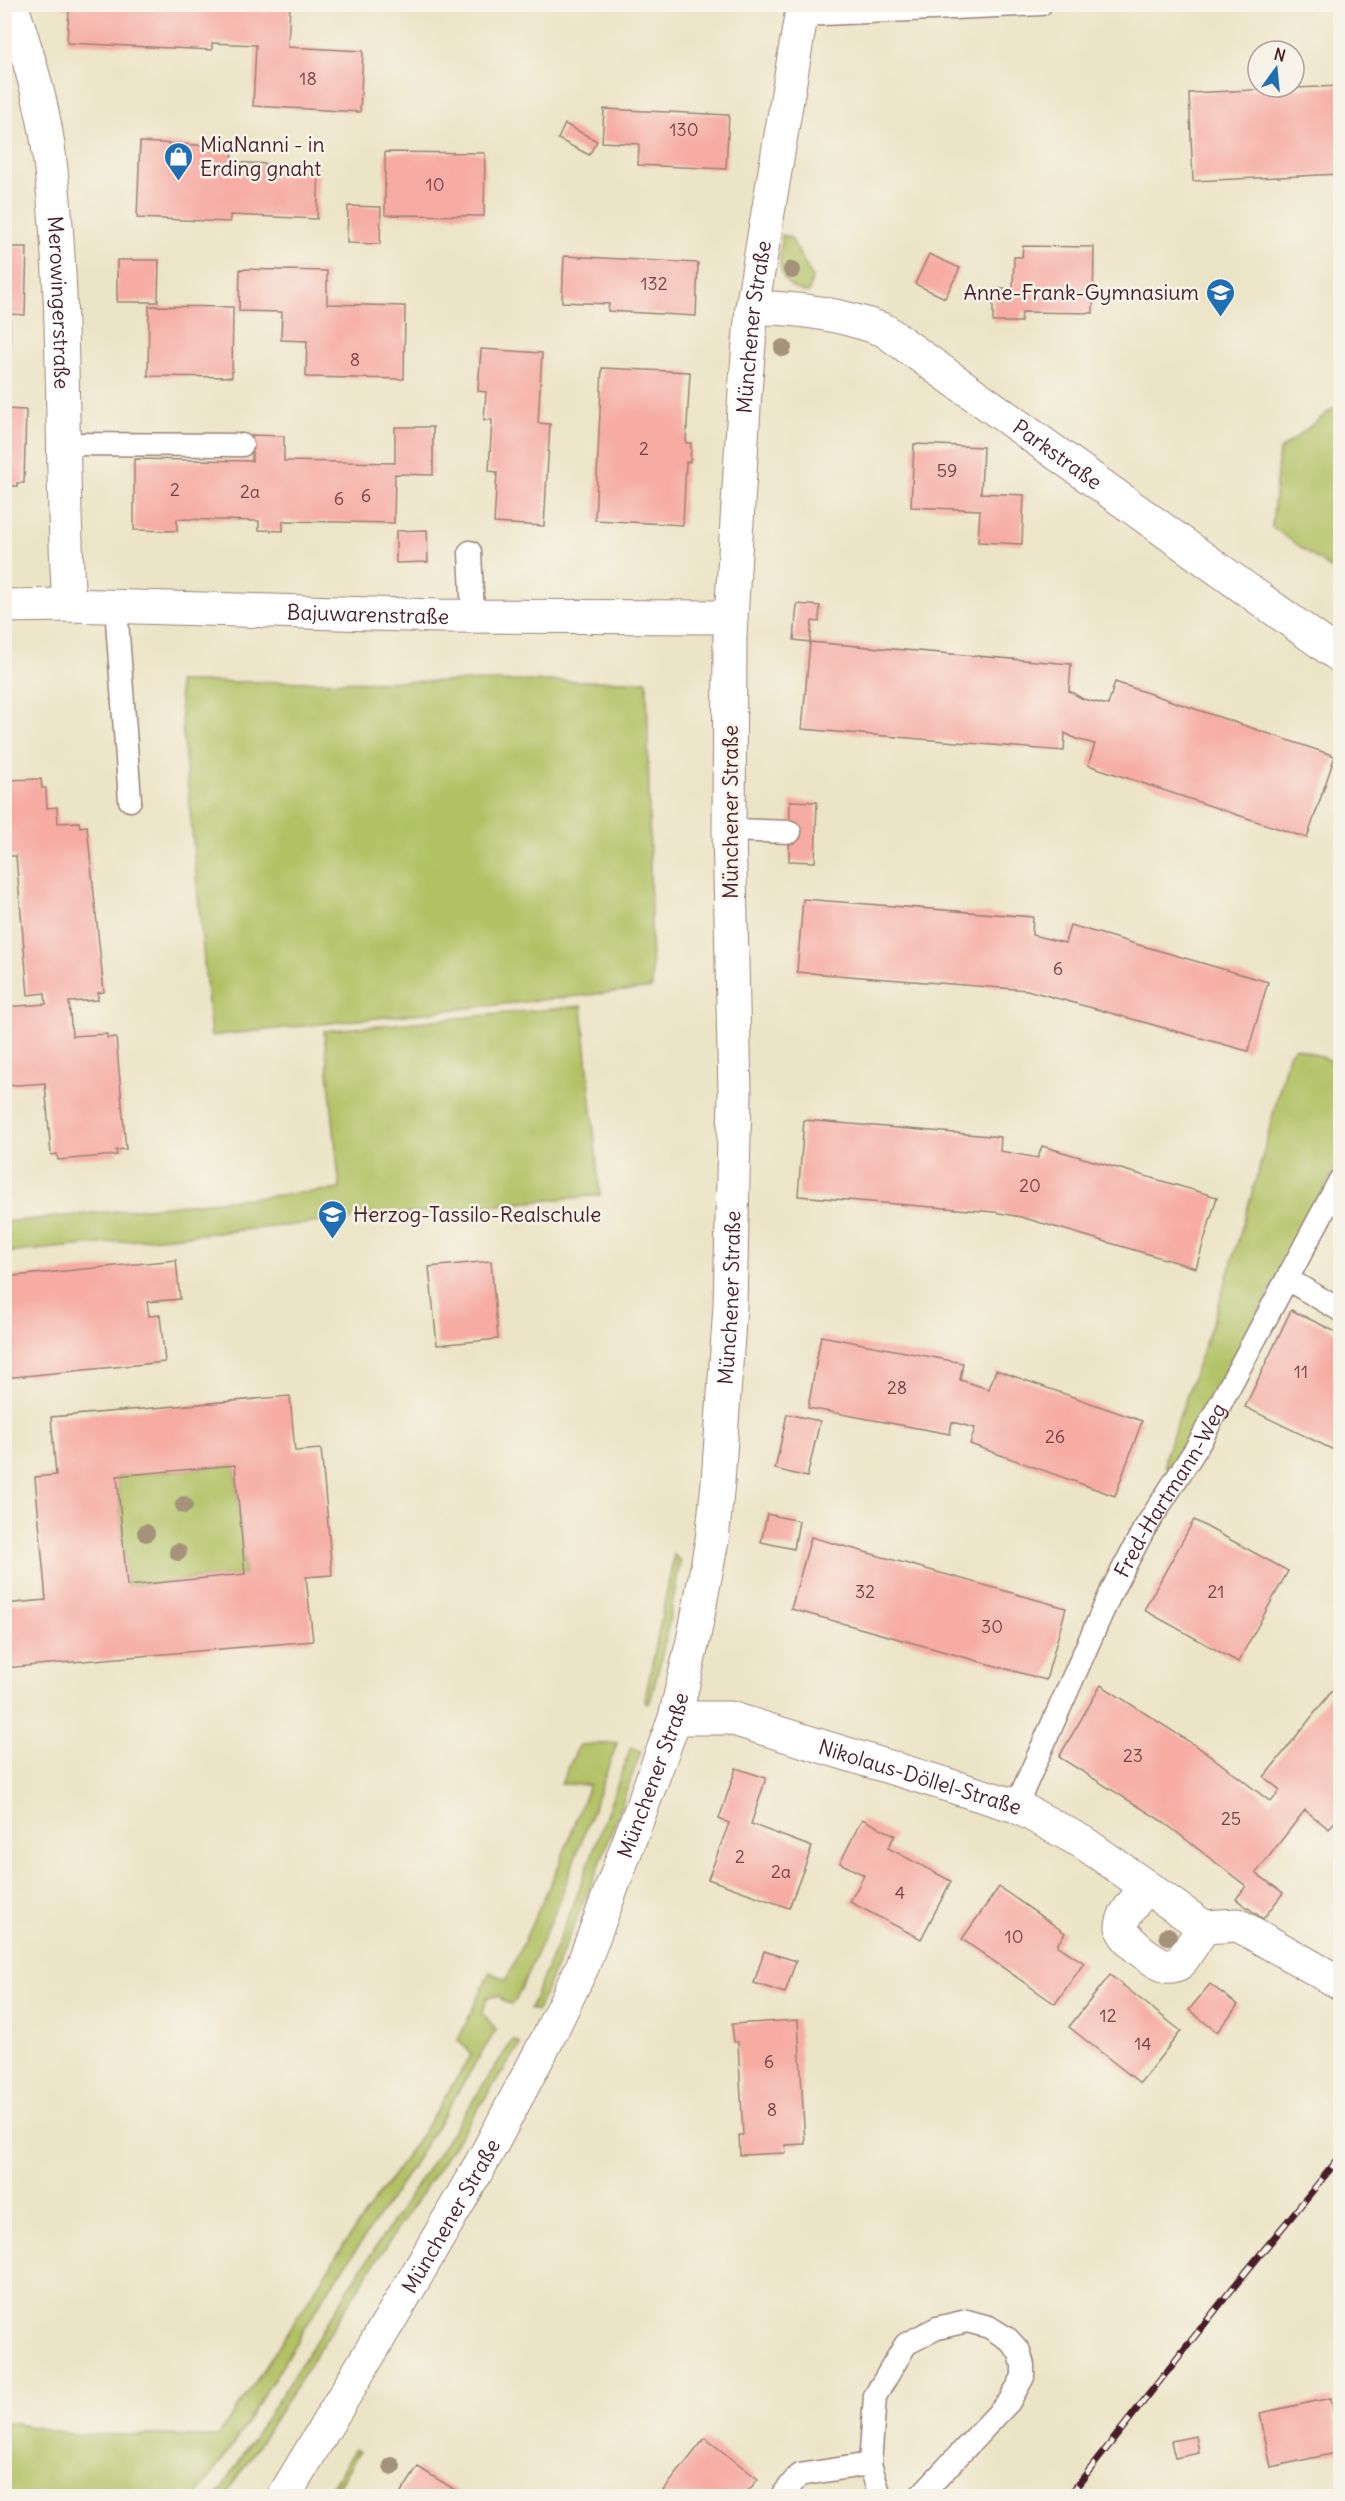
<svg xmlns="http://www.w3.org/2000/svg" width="1345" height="2501" viewBox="0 0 1345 2501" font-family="Delius,sans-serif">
<rect width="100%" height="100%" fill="#f7f3e8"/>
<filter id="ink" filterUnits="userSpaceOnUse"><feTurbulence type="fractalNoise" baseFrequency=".0167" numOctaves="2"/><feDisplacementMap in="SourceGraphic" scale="12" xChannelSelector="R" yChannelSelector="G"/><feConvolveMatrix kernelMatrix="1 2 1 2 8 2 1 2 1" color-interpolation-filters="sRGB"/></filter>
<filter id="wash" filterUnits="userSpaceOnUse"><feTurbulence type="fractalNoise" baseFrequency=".008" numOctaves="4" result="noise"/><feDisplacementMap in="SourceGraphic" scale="24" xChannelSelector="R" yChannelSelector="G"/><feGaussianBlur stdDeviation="1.35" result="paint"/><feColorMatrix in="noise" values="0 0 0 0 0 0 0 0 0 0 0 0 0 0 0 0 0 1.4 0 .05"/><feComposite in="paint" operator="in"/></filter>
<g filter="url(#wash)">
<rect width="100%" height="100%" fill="#ece4c6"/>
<!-- green -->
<g fill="#b1c163" stroke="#7e7047" stroke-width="1.5">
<path d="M782,235L791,238L812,277L809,293C776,288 778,261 782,235Z"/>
<polygon points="1340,403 1340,575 1272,527 1279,451"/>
<polygon points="647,681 652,988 211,1036 178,682"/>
<polygon points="582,1006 600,1195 5,1253 5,1222 340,1189 324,1031"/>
<polygon points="1295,1047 1340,1064 1340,1159 1175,1471 1170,1471 1165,1467 1165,1457 1220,1301 1262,1159 1288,1055"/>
<polygon points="235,1465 245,1574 127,1586 117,1476"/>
<path d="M674,1555L680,1561C672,1609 663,1656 650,1702L646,1704L645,1699Z"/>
<polygon points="617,1743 558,1905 516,2000 511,2004 504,2002 499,1996 487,1997 483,2013 496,2030 404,2179 327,2292 238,2437 197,2496 5,2496 5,2422 73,2434 218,2436 263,2371 343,2246 423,2132 472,2054 458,2040 490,1972 506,1980 560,1863 589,1785 561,1784 579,1745"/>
<polygon points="631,1747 641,1751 598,1869 537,2011 530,2009 575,1901"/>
<polygon points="513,2040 521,2044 357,2290 226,2496 217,2496 362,2268"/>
<polygon points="355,2449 359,2452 332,2496 326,2496"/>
</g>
<g id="blocks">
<!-- building -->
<g fill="#f6aba3" fill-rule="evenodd">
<polygon points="63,4 290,5 288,47 363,51 360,112 253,106 256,45 212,43 212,50 67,43 69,9 63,9"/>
<polygon points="1340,86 1340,174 1193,181 1189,93"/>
<polygon points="604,109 729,115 726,169 638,165 639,144 602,142"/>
<polygon points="565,124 597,141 589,155 558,139"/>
<polygon points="140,142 233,147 232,162 319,167 317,219 230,215 230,222 137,218"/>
<polygon points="385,152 485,153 484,216 385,215"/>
<rect x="4" y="175" width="3" height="42"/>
<polygon points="348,206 381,207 380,244 347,243"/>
<polygon points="1023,246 1094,247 1093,313 1022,312 1021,322 993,322 993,289 1013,289 1014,257 1022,257"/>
<polygon points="4,247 27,247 25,315 10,314 10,348 4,348"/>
<polygon points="929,254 960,268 945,298 915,284"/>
<polygon points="564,256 698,263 696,316 608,311 609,304 562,302"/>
<polygon points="117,260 159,260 158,302 117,302"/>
<polygon points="240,269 327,271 327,304 405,306 404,379 306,377 307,341 281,340 282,312 239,311"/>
<polygon points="149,306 233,307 232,377 148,376"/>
<polygon points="481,349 542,353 538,423 550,424 544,526 494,523 497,472 489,471 492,420 484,420 486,392 478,391"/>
<polygon points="602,368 690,372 686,443 691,443 690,462 686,462 683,525 595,520"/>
<polygon points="4,409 26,410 24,483 17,483 17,486 4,486"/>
<polygon points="395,427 433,427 433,475 395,474 394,523 283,521 283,531 259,530 259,521 177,519 177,531 134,530 134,459 252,461 252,435 284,436 284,461 395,463"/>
<polygon points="914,444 983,447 981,493 1024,495 1022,544 978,542 980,510 911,507"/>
<polygon points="427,530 428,562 396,563 396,531"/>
<polygon points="797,604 820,606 819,622 812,621 810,642 1071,664 1069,691 1083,699 1108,705 1115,682 1335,756 1307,838 1088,765 1095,744 1076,739 1065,733 1064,751 802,729 810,642 794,640"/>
<polygon points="41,779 42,788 46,788 47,808 57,807 58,823 79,822 80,827 87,826 104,992 98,993 98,1000 69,1002 72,1036 107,1034 107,1038 116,1037 126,1149 116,1150 117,1155 58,1160 57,1154 51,1155 45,1083 4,1086 4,1007 46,1004 45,993 28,995 16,856 4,856 4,780"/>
<polygon points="790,801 817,802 815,862 789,861"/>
<polygon points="803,899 1033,917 1032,935 1065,943 1070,925 1268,982 1248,1051 1027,990 797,972"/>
<polygon points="804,1120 1001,1137 1000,1151 1038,1158 1042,1146 1217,1197 1196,1268 1021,1217 994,1212 798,1196"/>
<polygon points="176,1260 180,1299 147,1302 149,1316 160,1315 165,1362 4,1378 4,1277"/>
<polygon points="491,1261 498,1339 437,1345 429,1267"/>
<polygon points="1291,1310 1340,1334 1340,1453 1245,1407"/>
<polygon points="821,1336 963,1363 960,1380 989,1389 996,1370 1142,1421 1115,1496 970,1444 975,1428 952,1422 950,1434 808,1408"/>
<path d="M290,1396L295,1451L321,1449L327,1512L332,1575L306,1577L313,1641L4,1668V1604L46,1600L35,1477L56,1475L51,1417ZM235,1465L245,1574L127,1586L117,1476Z"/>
<polygon points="787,1414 820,1421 807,1477 775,1469"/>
<polygon points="767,1514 799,1521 794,1549 761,1542"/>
<polygon points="1194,1520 1288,1571 1238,1662 1144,1610"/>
<polygon points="811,1537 1066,1608 1046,1680 791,1609"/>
<polygon points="1340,1681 1340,1815 1329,1829 1305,1810 1256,1873 1283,1893 1263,1919 1236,1899 1246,1886 1162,1821 1059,1757 1101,1685 1207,1753 1271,1802 1280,1790 1264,1777"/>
<polygon points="736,1768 766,1778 751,1824 812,1847 789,1908 708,1879 729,1823 719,1819"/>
<polygon points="862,1819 895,1835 888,1848 951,1881 921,1939 850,1902 864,1875 840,1863"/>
<polygon points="999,1887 1065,1933 1057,1945 1084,1963 1055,2004 962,1939"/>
<polygon points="764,1951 796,1961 785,1993 754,1983"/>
<polygon points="1110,1975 1181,2031 1140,2083 1069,2027"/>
<polygon points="1210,1984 1238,2005 1217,2032 1189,2010"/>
<polygon points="798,2020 805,2144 785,2145 786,2153 740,2155 739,2135 743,2135 738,2042 734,2042 732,2024"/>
<polygon points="1331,2398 1340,2452 1271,2467 1260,2413"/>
<polygon points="1196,2436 1199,2453 1175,2458 1171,2441"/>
<polygon points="705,2438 758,2479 744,2496 659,2496"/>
<polygon points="418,2467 465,2496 399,2496"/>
</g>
</g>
</g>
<g filter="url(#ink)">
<use href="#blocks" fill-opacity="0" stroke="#9b8278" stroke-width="1.5"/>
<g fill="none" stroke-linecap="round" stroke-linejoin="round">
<defs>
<g id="lane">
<polyline points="801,15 1041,4"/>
<polyline points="65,444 242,445"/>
<polyline points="470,552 473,616"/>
<polyline points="116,607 130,800"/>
<polyline points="729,830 790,832"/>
<polyline points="1287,1279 1340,1310"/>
<path id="s1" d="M1016,1806L1112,1590L1143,1531L1197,1447L1340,1180"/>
<polyline points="782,2496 799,2475 870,2464"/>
<polyline points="880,2496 870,2464 875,2396 906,2344 937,2328 967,2321 989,2327 1008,2339 1019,2351 1023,2365 1023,2377 1009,2402 920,2496"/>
</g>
<g id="street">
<path id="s2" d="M11,4C26,48 42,100 48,145C68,298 59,453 69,605"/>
<path id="s3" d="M752,308C799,307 840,314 884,330L1340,656"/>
<path id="s4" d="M4,606L69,605L439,616L731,617"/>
<path id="s5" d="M675,1718H730L1016,1806L1084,1843L1204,1927L1238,1925L1340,1983"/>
<path d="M1146,1887C1139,1897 1122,1914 1122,1927C1122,1939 1156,1964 1167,1966C1172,1967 1176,1965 1180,1963L1204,1927"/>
</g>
<g id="secondary">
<path id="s6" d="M284,2496L416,2276L487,2153L547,2040L583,1965L675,1718L694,1636L712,1540L718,1482L730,1306L735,1094L729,830L730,635L745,391L752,308L803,4"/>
</g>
</defs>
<!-- lane casing -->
<use href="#lane" stroke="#9b8278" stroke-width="25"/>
<!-- street casing -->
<use href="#street" stroke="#9b8278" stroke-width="35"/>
<!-- secondary casing -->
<use href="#secondary" stroke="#9b8278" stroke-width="35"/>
<!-- lane -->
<use href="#lane" stroke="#fff" stroke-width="22"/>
<!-- street -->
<use href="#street" stroke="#fff" stroke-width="33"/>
<!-- secondary -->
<use href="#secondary" stroke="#fff" stroke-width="33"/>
<defs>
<polyline id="rail" points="1069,2496 1228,2294 1340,2157"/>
</defs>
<!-- rail casing -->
<use href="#rail" stroke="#4a1f2b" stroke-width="7"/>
<!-- rail -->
<use href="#rail" stroke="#f7f3e8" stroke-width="4.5" stroke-dasharray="14" stroke-linecap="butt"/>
</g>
<!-- trees -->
<g fill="#a4937a">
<circle cx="792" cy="270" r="9"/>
<circle cx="783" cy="348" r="9"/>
<circle cx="184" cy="1505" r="9"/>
<circle cx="146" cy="1533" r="9"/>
<circle cx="178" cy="1552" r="9"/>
<circle cx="1168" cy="1936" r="9"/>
<circle cx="392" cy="2466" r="9"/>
</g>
</g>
<!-- icons -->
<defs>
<symbol id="shop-pin" viewBox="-11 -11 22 30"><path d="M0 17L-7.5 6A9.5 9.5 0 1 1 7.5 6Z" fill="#1f6fb2" stroke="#f7f3e8"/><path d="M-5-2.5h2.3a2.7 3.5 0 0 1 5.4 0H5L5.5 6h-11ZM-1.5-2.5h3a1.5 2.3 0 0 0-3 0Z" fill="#fff"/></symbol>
<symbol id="school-pin" viewBox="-11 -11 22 30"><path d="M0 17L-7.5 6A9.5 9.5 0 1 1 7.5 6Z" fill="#1f6fb2" stroke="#f7f3e8"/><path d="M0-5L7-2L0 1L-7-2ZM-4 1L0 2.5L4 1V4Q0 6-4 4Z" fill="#fff"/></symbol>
</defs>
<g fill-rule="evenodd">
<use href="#shop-pin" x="162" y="140" width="33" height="45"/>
<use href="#school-pin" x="1204" y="276" width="33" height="45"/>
<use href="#school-pin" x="316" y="1198" width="33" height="45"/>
</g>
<g text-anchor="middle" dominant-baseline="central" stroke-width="5" stroke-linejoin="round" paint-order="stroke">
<!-- number labels -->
<g font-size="18" fill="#754249">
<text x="308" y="78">18</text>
<text x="684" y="129">130</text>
<text x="435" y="184">10</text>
<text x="654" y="283">132</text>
<text x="355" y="359">8</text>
<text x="644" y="448">2</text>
<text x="947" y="470">59</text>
<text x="175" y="489">2</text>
<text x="250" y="491">2a</text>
<text x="366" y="495">6</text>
<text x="339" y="498">6</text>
<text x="1058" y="968">6</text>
<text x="1030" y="1185">20</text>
<text x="1301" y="1371">11</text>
<text x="897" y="1387">28</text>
<text x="1055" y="1436">26</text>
<text x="865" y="1591">32</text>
<text x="1216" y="1591">21</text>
<text x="992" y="1626">30</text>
<text x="1133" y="1755">23</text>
<text x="1231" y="1818">25</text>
<text x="740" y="1856">2</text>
<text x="781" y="1871">2a</text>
<text x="900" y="1892">4</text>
<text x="1014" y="1936">10</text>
<text x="1108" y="2015">12</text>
<text x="1143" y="2043">14</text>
<text x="769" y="2061">6</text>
<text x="772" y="2109">8</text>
</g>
<!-- poi labels -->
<g font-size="21" fill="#4a1f2b" stroke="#f7f3e8" text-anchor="start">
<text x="200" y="144">MiaNanni - in<tspan x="200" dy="24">Erding gnaht</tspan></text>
<text x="1199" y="292" text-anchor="end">Anne-Frank-Gymnasium</text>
<text x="353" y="1214">Herzog-Tassilo-Realschule</text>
</g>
<!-- street labels -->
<g font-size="21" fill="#4a1f2b" stroke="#f7f3e8">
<text stroke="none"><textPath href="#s2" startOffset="304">Merowingerstraße</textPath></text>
<text stroke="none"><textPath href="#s6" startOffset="2270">Münchener Straße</textPath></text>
<text stroke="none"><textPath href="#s3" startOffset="348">Parkstraße</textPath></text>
<text stroke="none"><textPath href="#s4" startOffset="364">Bajuwarenstraße</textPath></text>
<text transform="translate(730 812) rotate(-90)">Münchener Straße</text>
<text stroke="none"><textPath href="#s6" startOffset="1298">Münchener Straße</textPath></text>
<text stroke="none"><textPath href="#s1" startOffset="352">Fred-Hartmann-Weg</textPath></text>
<text stroke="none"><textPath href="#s6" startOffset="812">Münchener Straße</textPath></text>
<text stroke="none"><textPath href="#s5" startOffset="254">Nikolaus-Döllel-Straße</textPath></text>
<text stroke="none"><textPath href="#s6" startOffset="326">Münchener Straße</textPath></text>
</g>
</g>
<!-- margin -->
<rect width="1345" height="2501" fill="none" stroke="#f7f3e8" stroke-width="24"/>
<!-- north arrow -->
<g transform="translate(1276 69) rotate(15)"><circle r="28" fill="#f7f3e8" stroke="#b29e9c" stroke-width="1.5"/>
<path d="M0-4.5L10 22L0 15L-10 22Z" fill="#1f6fb2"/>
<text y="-9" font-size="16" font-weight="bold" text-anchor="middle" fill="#4a1f2b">N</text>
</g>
</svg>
